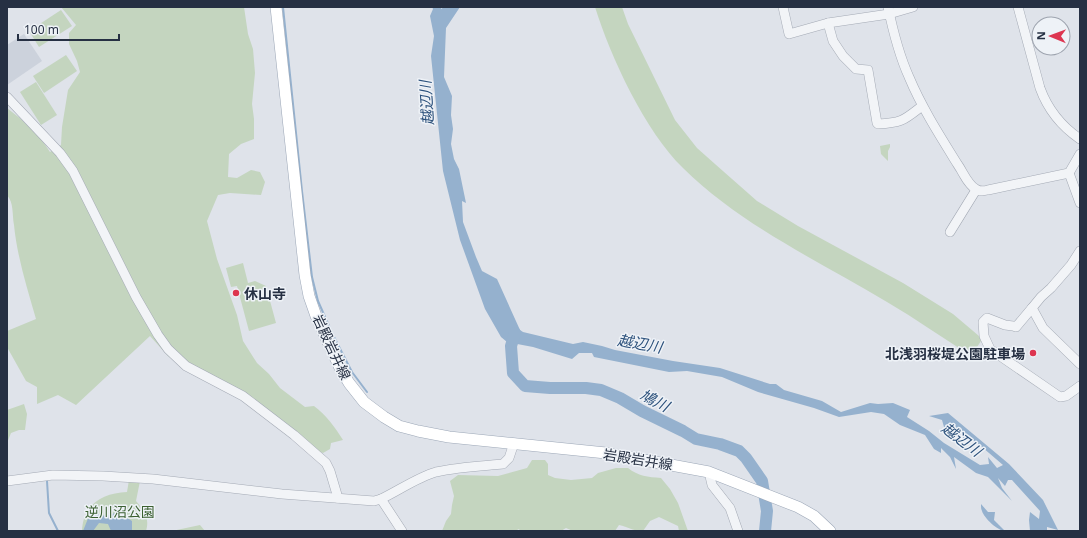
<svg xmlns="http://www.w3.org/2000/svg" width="1087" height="538" viewBox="0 0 1087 538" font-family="'Noto Sans','Noto Sans JP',sans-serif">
<rect width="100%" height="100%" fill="#dfe3ea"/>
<!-- built -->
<polygon fill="#ccd2dc" points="24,34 42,61 7,85 7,45"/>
<!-- green -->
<g fill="#c4d5bf">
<path d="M61,7H244L248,34L253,49L255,73L252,104L254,119V139L241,144L229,154L228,177L237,178L251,170L260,172L265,182L261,195L230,193L218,195L207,221L217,259L237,315L243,341L257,363L269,374L280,388L305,407L314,406C326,415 335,427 343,440L331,443L330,449L323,453L316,450L275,417L188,371L168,356L150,336L76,405L58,395L37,404V387L26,381L7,347V331L36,319C27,288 17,256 14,225C12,214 14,203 7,195V108C24,121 39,134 50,152L61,145L62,127L68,90L80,72L77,61L69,44V33L76,25Z"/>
<path d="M595,7H622L628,24L675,120L697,148L715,164L757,201L798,226L903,283L953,314L979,336L981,341L971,356C943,338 916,319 887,302C817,260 742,226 683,168C645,131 611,58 595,7Z"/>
<polygon points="61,10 72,26 39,47 29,31"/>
<polygon points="66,55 77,71 44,93 33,76"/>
<polygon points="36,82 57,115 41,125 20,92"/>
<polygon points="890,144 890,147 888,151 888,161 881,154 880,146"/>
<polygon points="243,263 248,283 255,281 266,286 276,323 249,331 237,286 231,287 226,268"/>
<polygon points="24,404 27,414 25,430 19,430 11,433 7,443 7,410"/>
<path d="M532,460H545L548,464V475L555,478L571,480L592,478L598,473L616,468H628C638,476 648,477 661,478L670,489L678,503L688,531H679L678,526L659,517L650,521L643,531C633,531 628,527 619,525L615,531H573L566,528L561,531H522L518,529L517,531H442L446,521L451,514L452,505L454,496L450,481L458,475L498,476L527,468Z"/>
<path d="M129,480L140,481L136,501C144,510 150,518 146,531H82C83,504 103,493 127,492Z"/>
<polygon points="200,525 205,531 172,531"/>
</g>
<!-- water -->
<g fill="#95b1ce">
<polygon points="432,7 441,7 441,9 444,7 460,7 446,28 444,77 452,96 451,115 453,129 451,144 454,159 459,169 466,203 462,201 463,222 476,257 482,271 497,279 520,330 523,332 573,344 583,342 602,346 615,350 673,361 720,368 770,384 776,384 784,390 822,401 841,412 870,403 878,404 893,403 910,410 907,417 929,431 944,443 980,465 989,464 988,457 997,468 1003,465 975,441 963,440 963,433 953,427 944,427 942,420 929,416 948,413 1009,464 1043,500 1058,530 1047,527 1047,531 1030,531 1029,520 1030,512 1039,519 1040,511 1012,480 1008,480 1005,486 998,478 1002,488 1012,501 988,477 976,473 954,457 956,469 950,457 941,448 941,453 934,449 925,435 900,425 884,414 871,412 839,417 814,408 758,392 722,377 687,371 669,372 594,357 592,353 579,353 572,359 533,347 507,342 501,337 485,309 460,240 443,171 431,56 434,36 430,16 433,9"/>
<path d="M981,504L988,512H995L994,520L1005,531C998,531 984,518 982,511C981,509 981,507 981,504Z"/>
<polygon points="118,512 132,521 132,531 111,531 108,524 99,523 93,531 83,531 89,516 96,514 106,516"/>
</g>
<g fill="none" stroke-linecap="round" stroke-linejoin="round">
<!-- stream -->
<g stroke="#95b1ce" stroke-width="2">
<polyline points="283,7 302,191 312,277 318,301 333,335 352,372 367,392"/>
<polyline points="47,481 49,513 58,531"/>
</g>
<!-- river -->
<polyline stroke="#95b1ce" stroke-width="12" points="515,333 511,346 513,373 525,386 550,388 586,388 601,390 620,398 642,411 683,431 696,439 720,444 739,451 746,458 762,481 767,511 765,531"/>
<defs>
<g id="minor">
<polyline points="783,7 789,34 828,23 889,14 913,7"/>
<path d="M888,7C893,31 899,55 909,77C922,108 940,136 958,165C963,172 968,185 976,189C980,192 984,191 988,190L1069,173L1080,154"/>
<path d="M1018,7L1040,88C1048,110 1061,126 1080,139"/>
<path d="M828,23L833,41L843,56L856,69L868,70L877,123L878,124C902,123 904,120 922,106"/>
<polyline points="7,97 60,153 73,171 136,297 158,335 168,349 186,366 243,396 294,435 326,463 330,471 338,498"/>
<polyline points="1069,173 1080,203"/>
<polyline points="950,232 976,190"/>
<polyline points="1080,251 1071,265 1051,288 1041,297 1032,308 1043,328 1080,364"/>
<polyline points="1032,308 1016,327 1013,326 1005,325 987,318 983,322 984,336 990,349 1060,397 1066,396 1080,386"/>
<polyline points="709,472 712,485 730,508 738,531"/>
<path d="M7,481L53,475L103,476L153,479L282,494L374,501L381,499C398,491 418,477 436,472C458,467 481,466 503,464L509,458L514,443"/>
<polyline points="381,499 402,531"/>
</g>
<polyline id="major" points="276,7 305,275 309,296 316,316 340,368 349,383 364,402 384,417 399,426 418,431 449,437 606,453 709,472 798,507 814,516 830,531"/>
</defs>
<!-- minor casing -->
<use href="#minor" stroke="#a4aab5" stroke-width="10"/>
<!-- major casing -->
<use href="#major" stroke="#9ca7b7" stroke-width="12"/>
<!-- minor -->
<use href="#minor" stroke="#f2f4f7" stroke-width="9"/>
<!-- major -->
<use href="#major" stroke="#fff" stroke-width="11"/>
</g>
<!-- markers -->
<g fill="#dd3550" stroke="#eef2f7" stroke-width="1.5">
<circle cx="236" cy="293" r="4"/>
<circle cx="1033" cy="353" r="4"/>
</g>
<g text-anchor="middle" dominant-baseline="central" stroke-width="3" stroke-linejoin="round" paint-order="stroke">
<!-- poi labels -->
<g font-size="14" font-weight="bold" fill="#263043" stroke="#eef2f7" text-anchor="start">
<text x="244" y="293">休山寺</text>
<text x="1025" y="353" text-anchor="end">北浅羽桜堤公園駐車場</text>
</g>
<!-- street labels -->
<g font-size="14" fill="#263043" stroke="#eef2f7">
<text transform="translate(332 347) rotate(65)">岩殿岩井線</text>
<text transform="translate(638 459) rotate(9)">岩殿岩井線</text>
</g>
<!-- park labels -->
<g font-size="14" fill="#3b6031" stroke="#eef2f7">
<text x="120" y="511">逆川沼公園</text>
</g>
<!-- water labels -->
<g font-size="15" font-style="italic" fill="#2b507b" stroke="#eef2f7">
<text transform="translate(426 103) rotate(-94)">越辺川</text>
<text transform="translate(640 343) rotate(10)">越辺川</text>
<text transform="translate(655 400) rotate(27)">鳩川</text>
<text transform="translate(962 439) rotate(37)">越辺川</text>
</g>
</g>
<!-- border -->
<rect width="1087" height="538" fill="none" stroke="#263043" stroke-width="16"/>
<!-- north arrow -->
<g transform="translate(1051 36) rotate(271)"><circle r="19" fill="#eef2f7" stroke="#9ea4af"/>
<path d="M0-3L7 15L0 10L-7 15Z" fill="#dd3550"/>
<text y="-6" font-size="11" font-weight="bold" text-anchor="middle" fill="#263043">N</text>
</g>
<!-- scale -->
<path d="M18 34v6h101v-6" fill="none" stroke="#263043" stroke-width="2"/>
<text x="24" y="34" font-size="12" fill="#263043" stroke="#eef2f7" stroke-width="3" paint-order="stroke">100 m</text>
</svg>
